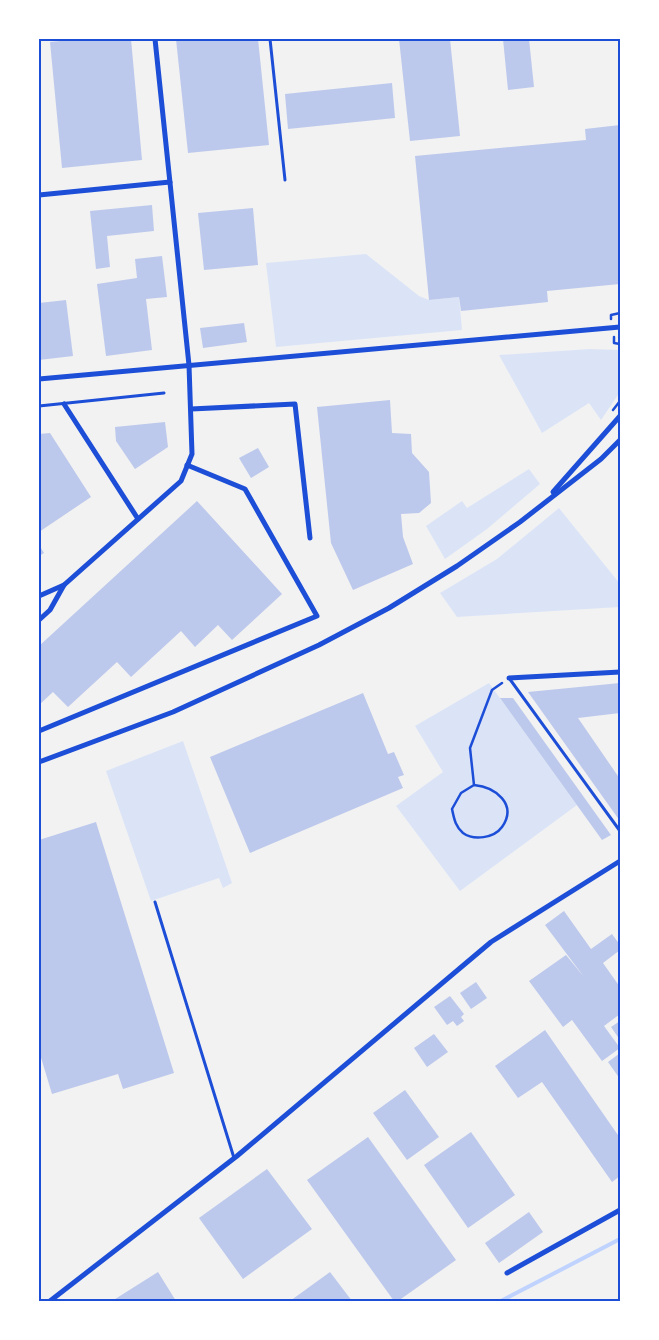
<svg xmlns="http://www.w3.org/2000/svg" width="659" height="1340" viewBox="0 0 659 1340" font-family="'Roboto Condensed',sans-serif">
<rect width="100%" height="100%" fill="#f2f2f2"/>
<!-- green -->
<g fill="#dbe4f7">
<polygon points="366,254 419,296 429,300 459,297 462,330 276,347 266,263"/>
<polygon points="590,349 620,350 620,392 601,420 589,403 542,433 499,355"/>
<polygon points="529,469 540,484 487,529 445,559 426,526 462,501 467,508"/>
<polygon points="559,508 620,584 620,607 457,617 440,593 497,559"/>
<polygon points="489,683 577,805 460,891 396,806 443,772 415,726"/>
<polygon points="183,741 232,883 223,888 219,878 151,901 106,771"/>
</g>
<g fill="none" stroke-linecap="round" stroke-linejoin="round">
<!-- stream -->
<polyline stroke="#bfd3fe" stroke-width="4" points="501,1301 620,1239"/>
</g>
<!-- building -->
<g fill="#bdc9ec">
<polygon points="81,39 131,39 142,160 62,168 50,42"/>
<polygon points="176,39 258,39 269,145 188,153"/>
<polygon points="399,39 450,39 460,136 410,141"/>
<polygon points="503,39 529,39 534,87 508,90"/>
<polygon points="392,83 395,118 288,129 285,94"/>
<polygon points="620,125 620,284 547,291 548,302 461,311 459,297 429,300 415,156 586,140 585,129"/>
<polygon points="152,205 154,231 107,236 110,267 96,269 90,211"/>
<polygon points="253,208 258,265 204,270 198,213"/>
<polygon points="162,256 167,297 146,299 152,350 106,356 97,284 137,278 135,259"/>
<polygon points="66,300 73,356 39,360 39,303"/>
<polygon points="244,323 247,342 203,348 200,328"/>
<polygon points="390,400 392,433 411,434 412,453 429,472 431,503 419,513 401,514 403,537 413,564 353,590 331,543 317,407"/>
<polygon points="165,422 168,447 135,469 116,441 115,427"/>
<polygon points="50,433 91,497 39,532 39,434"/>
<polygon points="258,448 269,467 251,478 239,458"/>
<polygon points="197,501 282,594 232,640 218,625 195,647 181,631 131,677 117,662 68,707 53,692 39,705 39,646"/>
<polygon points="39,545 44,553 39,556"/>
<polygon points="620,683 620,713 578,718 620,779 620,821 528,692"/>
<polygon points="363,693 388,754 394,752 404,775 398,777 403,788 250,853 210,757"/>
<polygon points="500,698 513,698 611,835 602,840"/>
<polygon points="96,822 174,1073 123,1089 118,1074 52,1094 39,1051 39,840"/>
<polygon points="564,911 591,949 612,934 620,945 620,950 603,963 620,987 620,1014 604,1026 620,1048 602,1061 572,1020 563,1027 529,981 566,955 584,977 545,925"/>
<polygon points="476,982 487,998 471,1009 460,993"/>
<polygon points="450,996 464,1014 461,1017 464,1021 457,1026 453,1021 447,1025 434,1007"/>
<polygon points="620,1021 620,1040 611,1027"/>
<polygon points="545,1030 620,1138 620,1176 612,1182 542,1082 518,1098 495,1066"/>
<polygon points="434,1034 448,1052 427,1067 414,1048"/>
<polygon points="620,1053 620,1079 608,1062"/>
<polygon points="405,1090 439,1137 407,1160 373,1113"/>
<polygon points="471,1132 515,1195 468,1228 424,1165"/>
<polygon points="368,1137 456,1260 398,1301 394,1301 307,1180"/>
<polygon points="267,1169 312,1229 243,1279 199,1218"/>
<polygon points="529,1212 543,1232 499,1263 485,1243"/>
<polygon points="158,1272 176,1301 112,1301"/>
<polygon points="330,1272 352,1301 290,1301"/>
</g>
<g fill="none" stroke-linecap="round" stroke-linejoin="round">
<!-- path -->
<g stroke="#1d4ed8" stroke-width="2.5">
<polyline points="611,319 611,315 620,313"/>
<polyline points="614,337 614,343 620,344"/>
<polyline points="613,410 620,401"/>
<path d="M474,785C495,787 518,804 502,827C494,838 474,841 463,833C455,826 454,818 452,809L461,793L474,785L470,748L492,690L502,683"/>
</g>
<!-- service -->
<g stroke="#1d4ed8" stroke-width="3">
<polyline points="270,39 285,180"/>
<polyline points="39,406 164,393"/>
<polyline points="509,678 620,831"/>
<polyline points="155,902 234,1158"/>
</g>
<!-- minor -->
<g stroke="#1d4ed8" stroke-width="5">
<polyline points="39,195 170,182"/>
<polyline points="39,379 620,327"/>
<polyline points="64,404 138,519"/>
<polyline points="191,409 295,404 310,538"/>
<polyline points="553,492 620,416"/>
<polyline points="39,596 64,585"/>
<polyline points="39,620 50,610 64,585 181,481 192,454 189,365 155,39"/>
<polyline points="509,678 620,672"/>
<polyline points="39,731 317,616 245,489 187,465"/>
<polyline points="39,762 173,712 319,645 389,608 457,566 520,522 601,459 620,440"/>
<polyline points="507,1273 620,1210"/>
<polyline points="50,1301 237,1156 491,942 620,861"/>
</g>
</g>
<!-- border -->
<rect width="659" height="1340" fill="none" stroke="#ffffff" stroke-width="80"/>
<rect x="40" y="40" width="579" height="1260" fill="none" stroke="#1d4ed8" stroke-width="2"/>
</svg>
